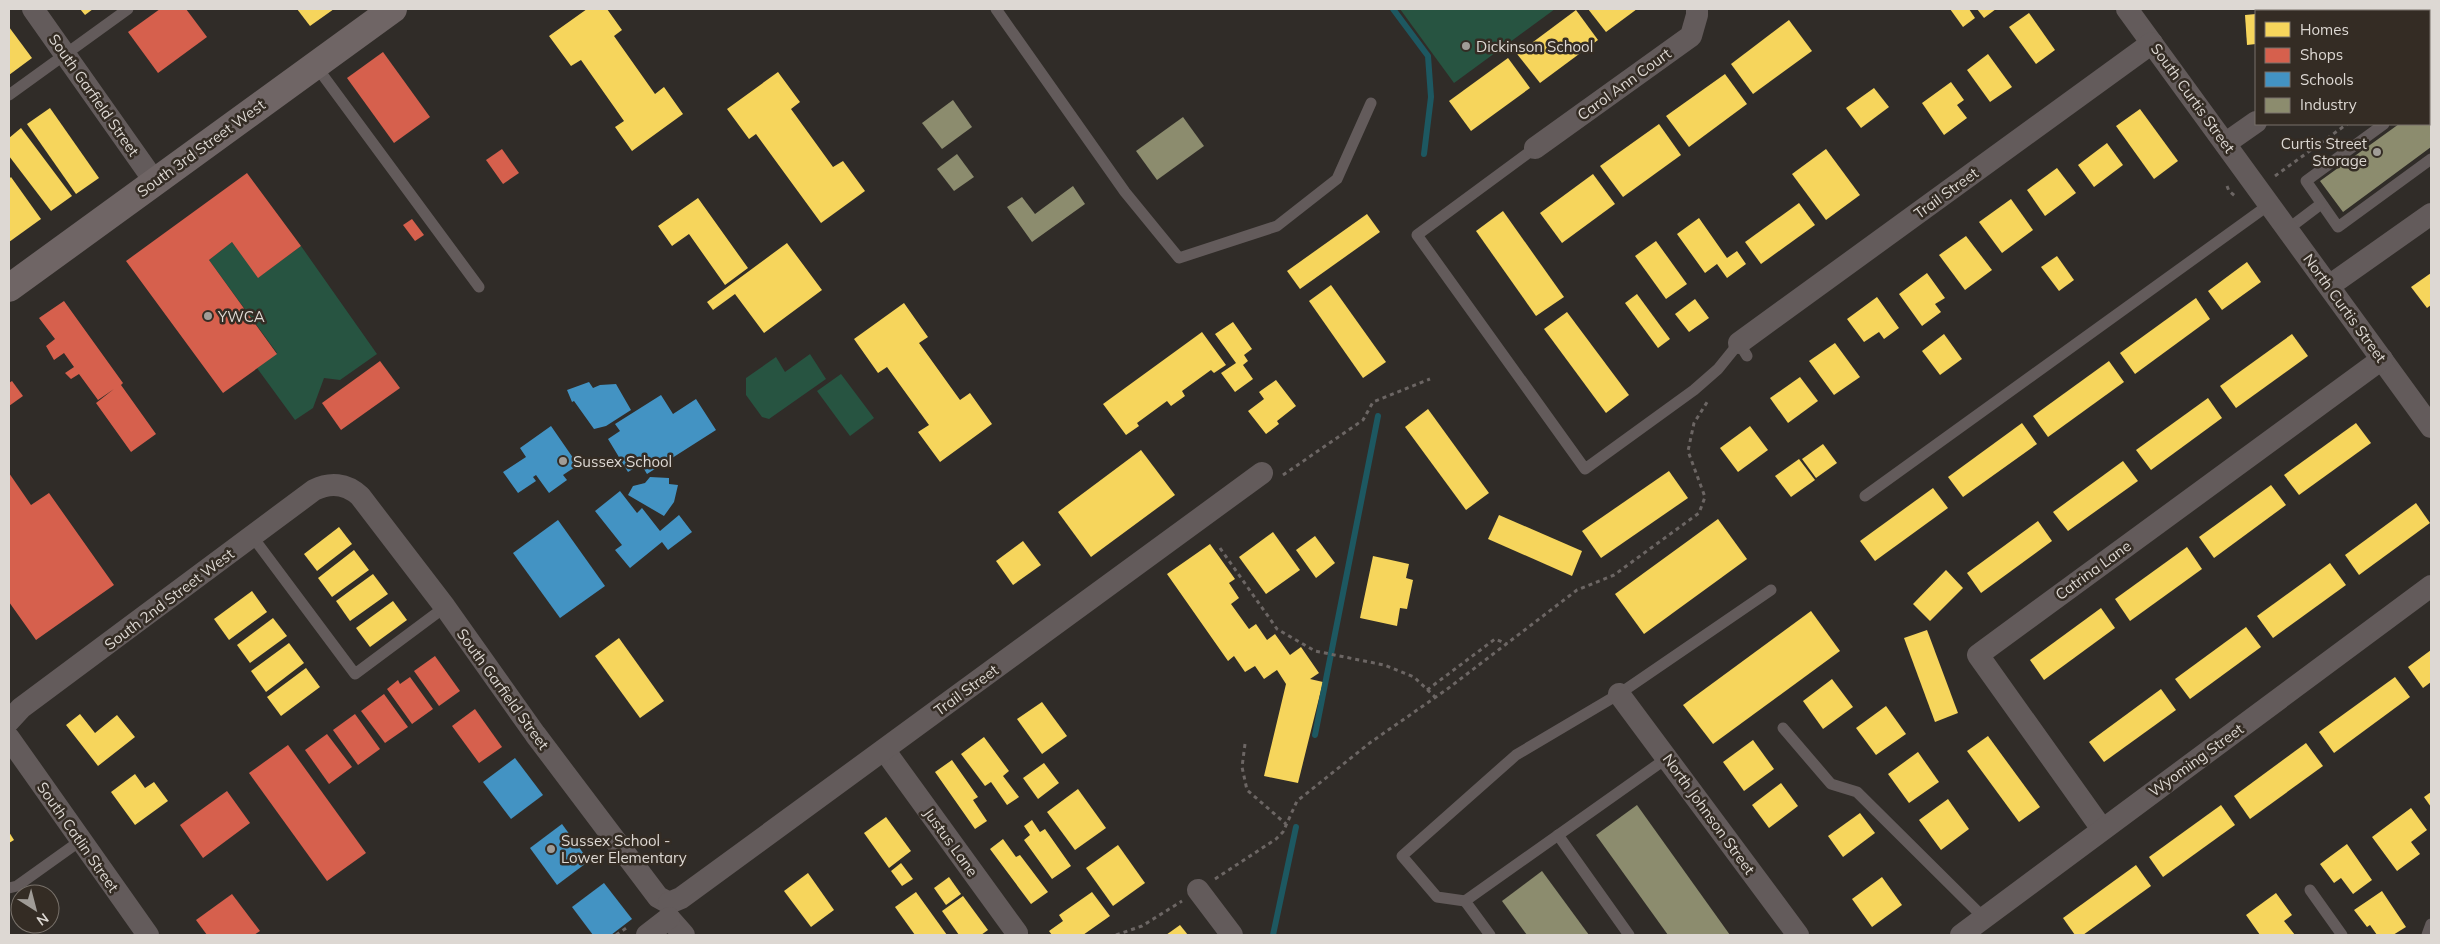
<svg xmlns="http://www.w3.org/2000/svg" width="2440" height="944" viewBox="0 0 2440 944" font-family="Mulish,sans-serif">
<rect width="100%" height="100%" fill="#302c28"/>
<!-- green -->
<g fill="#275441">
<polygon points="1400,9 1555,9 1454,83"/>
<polygon points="232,242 259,277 301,246 377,354 340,380 324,378 313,408 295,420 257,368 277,353 209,260"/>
<polygon points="810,354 826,379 769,419 762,417 746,395 746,378 776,357 785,372"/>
<polygon points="841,374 874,418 850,436 817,391"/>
</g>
<!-- homes -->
<g fill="#f6d55c">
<polygon points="80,9 93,9 85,15"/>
<polygon points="297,9 334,9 310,26"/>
<polygon points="587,9 607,9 622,30 614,36 655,94 664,87 683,114 632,151 615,127 624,121 581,60 571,66 549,36"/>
<polygon points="1588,9 1637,9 1606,32"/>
<polygon points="1950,9 1969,9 1975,18 1963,27"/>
<polygon points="1977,9 1996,9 1984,18"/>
<polygon points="1576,10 1598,40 1540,83 1517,54"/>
<polygon points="2029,13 2055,50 2036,64 2009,27"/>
<polygon points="2256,14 2256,44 2247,45 2245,15"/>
<polygon points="1789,20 1812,51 1753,94 1731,64"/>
<polygon points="9,27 32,58 9,75"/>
<polygon points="1988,54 2012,87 1990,102 1967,70"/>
<polygon points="1508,58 1530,88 1471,131 1449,101"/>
<polygon points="778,72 800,102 791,109 833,167 843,161 865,191 821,223 756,134 749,139 727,109"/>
<polygon points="1725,74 1747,104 1689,147 1666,116"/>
<polygon points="1951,82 1964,100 1957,105 1967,118 1944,135 1922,103"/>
<polygon points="1874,88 1889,107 1861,128 1846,108"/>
<polygon points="50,108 99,178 76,194 27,124"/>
<polygon points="2140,109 2178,161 2154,179 2116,126"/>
<polygon points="1659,124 1681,155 1623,197 1600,166"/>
<polygon points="21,128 72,196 51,211 9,156 9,138"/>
<polygon points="2107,143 2123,165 2094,187 2078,165"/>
<polygon points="1826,149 1860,195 1826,220 1792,174"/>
<polygon points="2057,168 2076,193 2045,216 2027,190"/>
<polygon points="1593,174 1615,204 1562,243 1540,213"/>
<polygon points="11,177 41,219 9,242 9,179"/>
<polygon points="698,198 748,268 725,285 689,234 672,246 658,226"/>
<polygon points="2011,199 2033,230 2002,253 1979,222"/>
<polygon points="1799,203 1815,225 1761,264 1745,242"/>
<polygon points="1503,211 1564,297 1536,316 1476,231"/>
<polygon points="1367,214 1380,232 1300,289 1287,271"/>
<polygon points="1699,218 1727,258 1737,251 1746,264 1727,278 1717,264 1705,273 1677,234"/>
<polygon points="1966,236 1992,270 1965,290 1939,255"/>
<polygon points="1656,241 1687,284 1666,299 1635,256"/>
<polygon points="787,243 822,290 764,333 735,294 713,310 707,302"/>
<polygon points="2057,256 2074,280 2059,291 2041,267"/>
<polygon points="2247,262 2261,282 2222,310 2208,291"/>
<polygon points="1927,273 1945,298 1935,304 1941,312 1922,326 1899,294"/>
<polygon points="2431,273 2431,305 2427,308 2411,287"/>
<polygon points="1331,285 1386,362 1363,378 1309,301"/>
<polygon points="1637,294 1670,339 1658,348 1625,303"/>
<polygon points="1877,297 1899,328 1884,339 1879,332 1864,342 1847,319"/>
<polygon points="2196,298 2210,319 2135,374 2120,353"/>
<polygon points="1695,299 1709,318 1689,332 1675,314"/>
<polygon points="904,303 928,337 919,343 960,400 970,393 992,424 940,462 918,432 929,425 887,367 878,373 854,339"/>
<polygon points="1567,312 1629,395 1606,413 1544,329"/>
<polygon points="1233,322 1252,349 1244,355 1248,361 1243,365 1253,379 1235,392 1221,373 1236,363 1215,334"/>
<polygon points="1202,332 1226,365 1214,373 1211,370 1182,391 1185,396 1171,406 1167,401 1137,423 1139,426 1126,435 1103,404"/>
<polygon points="1944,334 1962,359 1940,375 1922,351"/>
<polygon points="2292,334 2308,356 2236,408 2220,386"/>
<polygon points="1835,343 1860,377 1834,395 1809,361"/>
<polygon points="2109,361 2124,382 2048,437 2033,416"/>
<polygon points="1800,377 1818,401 1788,423 1770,398"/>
<polygon points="1276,380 1296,406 1277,421 1279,424 1266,434 1248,411 1264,399 1259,392"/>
<polygon points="2208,398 2222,418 2151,470 2136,450"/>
<polygon points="1428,409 1489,493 1466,510 1405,427"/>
<polygon points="2022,423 2037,444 1963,497 1948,477"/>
<polygon points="2356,423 2371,443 2299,495 2284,475"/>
<polygon points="1750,426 1768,450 1738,472 1720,448"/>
<polygon points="1823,444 1837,463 1816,478 1802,459"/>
<polygon points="1141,450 1175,495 1091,557 1058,512"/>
<polygon points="1799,459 1815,480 1791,497 1775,476"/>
<polygon points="2123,461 2138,481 2068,531 2053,512"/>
<polygon points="1669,471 1688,498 1601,558 1582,531"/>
<polygon points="2271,485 2286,505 2214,558 2199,537"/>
<polygon points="1933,488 1948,508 1875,561 1860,541"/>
<polygon points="2416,503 2430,523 2359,575 2345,555"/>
<polygon points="1499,515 1582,551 1572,576 1488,539"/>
<polygon points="1718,519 1747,559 1644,634 1615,594"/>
<polygon points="2038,521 2052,541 1981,593 1967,573"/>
<polygon points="339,527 352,544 317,571 304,554"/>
<polygon points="1273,532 1300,570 1266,594 1239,557"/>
<polygon points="1315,536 1335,563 1316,578 1296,550"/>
<polygon points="1023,541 1041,565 1013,585 996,561"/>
<polygon points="1210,544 1235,579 1229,583 1239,598 1231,604 1249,629 1256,624 1267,640 1275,634 1290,655 1301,647 1319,673 1310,679 1323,682 1298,783 1264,776 1286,684 1277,670 1264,679 1255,666 1245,672 1234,656 1228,661 1167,574"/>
<polygon points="2187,547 2202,569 2130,621 2115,599"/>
<polygon points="354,550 369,570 332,597 318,578"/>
<polygon points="1373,556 1409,564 1406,578 1413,580 1407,609 1400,608 1397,626 1360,618"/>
<polygon points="2330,563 2346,585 2273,638 2257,616"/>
<polygon points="1946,570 1963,588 1930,621 1913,604"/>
<polygon points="373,574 388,594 350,621 336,601"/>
<polygon points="252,591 267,612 229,640 214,619"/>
<polygon points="393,601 407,620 370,647 356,628"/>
<polygon points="2101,608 2115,628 2044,680 2030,660"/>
<polygon points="1811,611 1840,651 1713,744 1683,705"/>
<polygon points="273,618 287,636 250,663 237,645"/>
<polygon points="2246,627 2261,647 2190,699 2175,679"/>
<polygon points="1927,630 1958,713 1935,722 1904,638"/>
<polygon points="619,638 664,701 640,718 595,656"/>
<polygon points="289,643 304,663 266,692 251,671"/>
<polygon points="2431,650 2431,682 2423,688 2408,667"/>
<polygon points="306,668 320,687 281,716 267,697"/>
<polygon points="2395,677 2410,697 2334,753 2319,732"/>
<polygon points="1832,679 1853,707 1823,729 1803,701"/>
<polygon points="2161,689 2176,710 2104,762 2089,742"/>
<polygon points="1042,702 1067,736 1042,754 1017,719"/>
<polygon points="1886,706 1906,734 1876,755 1856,728"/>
<polygon points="80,714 95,733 117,715 135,737 98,766 66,725"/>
<polygon points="1988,736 2040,807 2019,822 1967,751"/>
<polygon points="984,737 1009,771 1003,776 1019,797 1007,805 991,782 985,786 961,754"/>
<polygon points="1753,740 1774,769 1744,791 1723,762"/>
<polygon points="2306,743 2323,766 2250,819 2234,796"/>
<polygon points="1918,752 1939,782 1909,803 1888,774"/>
<polygon points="952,760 978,797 973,800 987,821 975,829 935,772"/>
<polygon points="1044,763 1059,783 1038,799 1023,778"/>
<polygon points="135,774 145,788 154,782 168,801 135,825 111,792"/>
<polygon points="1781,783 1798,806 1769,828 1752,805"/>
<polygon points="1078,789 1106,828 1075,850 1047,812"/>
<polygon points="2431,792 2431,807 2424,797"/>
<polygon points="1948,799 1969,829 1941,850 1919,820"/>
<polygon points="2221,805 2235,825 2163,877 2149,857"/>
<polygon points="2411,808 2427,830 2411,842 2420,854 2397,871 2372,837"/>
<polygon points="1860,813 1875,833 1843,857 1828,836"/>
<polygon points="886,817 911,851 889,868 864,833"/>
<polygon points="1032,820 1040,832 1045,829 1071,866 1052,879 1024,840 1030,835 1024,826"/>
<polygon points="9,832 14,840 9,843"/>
<polygon points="1003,839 1016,857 1020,855 1048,892 1031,904 990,849"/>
<polygon points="2347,844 2372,880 2353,894 2341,878 2334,883 2320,864"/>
<polygon points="1118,845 1145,883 1113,906 1086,868"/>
<polygon points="901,863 913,879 902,886 891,871"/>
<polygon points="2136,865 2151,886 2083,935 2075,935 2063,918"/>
<polygon points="808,873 834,910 811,927 784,891"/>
<polygon points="949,877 961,894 946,905 934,888"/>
<polygon points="1882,877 1902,905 1872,927 1852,899"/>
<polygon points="2382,891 2406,927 2393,935 2377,935 2370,925 2367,927 2354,910"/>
<polygon points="916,892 947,935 915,935 895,907"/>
<polygon points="1092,892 1110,916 1083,935 1052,935 1049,931 1063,921 1059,915"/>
<polygon points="2276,893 2292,915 2284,921 2295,935 2260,935 2246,915"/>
<polygon points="963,896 988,930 981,935 959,935 942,911"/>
<polygon points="1180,925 1188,935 1166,935"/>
</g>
<!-- shops -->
<g fill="#d6604d">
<polygon points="160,9 186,9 207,37 158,73 128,32"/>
<polygon points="383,52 430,117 394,143 347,78"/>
<polygon points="502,149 519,173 503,184 486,160"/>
<polygon points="247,173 301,246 258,278 232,242 209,260 277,354 223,393 126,261"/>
<polygon points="412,219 424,235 415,241 403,225"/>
<polygon points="64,301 123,383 121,385 156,434 131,452 96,403 114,389 98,400 79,374 71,379 65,373 74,367 64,353 54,360 46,346 55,339 39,318"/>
<polygon points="380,361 400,388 341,430 322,403"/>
<polygon points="12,381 23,396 9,406 9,383"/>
<polygon points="9,473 31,505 49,493 114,585 36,640 9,602"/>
<polygon points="435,656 460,691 439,706 414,671"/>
<polygon points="410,677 433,709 412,724 387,689 398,680 400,684"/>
<polygon points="384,694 408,727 385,743 361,711"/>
<polygon points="475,709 502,747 479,763 452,726"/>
<polygon points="355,714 380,749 358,765 333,730"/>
<polygon points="327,734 352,767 329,784 305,750"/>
<polygon points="288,745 366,853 327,881 249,773"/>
<polygon points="227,791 250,823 203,858 180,825"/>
<polygon points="232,894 260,931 254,935 207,935 196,920"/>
</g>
<!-- schools -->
<g fill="#4393c3">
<polygon points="589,382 593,388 600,385 616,384 631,410 606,426 594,429 574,401 572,402 567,390"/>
<polygon points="661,395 673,414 696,399 716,430 647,474 641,464 628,472 608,439 620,431 615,424"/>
<polygon points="551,426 578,465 563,475 567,480 549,493 536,475 533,477 536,481 518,493 503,472 526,457 520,448"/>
<polygon points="650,477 669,478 669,484 678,485 674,502 664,516 628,495 633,486 645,483"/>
<polygon points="620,491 637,513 642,508 660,531 679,515 692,532 668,550 662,542 630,568 615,550 622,545 595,511"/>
<polygon points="558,520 605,586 560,618 513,553"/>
<polygon points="515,758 543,795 511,819 483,782"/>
<polygon points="562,824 589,861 557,885 530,848"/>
<polygon points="604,883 632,919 611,935 593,935 572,907"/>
</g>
<!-- industry -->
<g fill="#8c8c6e">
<polygon points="953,100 972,127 942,149 922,123"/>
<polygon points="2431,100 2431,147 2343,212 2320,181 2399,124 2429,124 2429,102"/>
<polygon points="1183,117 1204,146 1157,180 1136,151"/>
<polygon points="957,154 974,177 954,191 937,169"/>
<polygon points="1073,186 1085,204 1032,242 1007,207 1022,197 1035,214"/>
<polygon points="1637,805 1730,935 1668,935 1596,835"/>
<polygon points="1542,871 1589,935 1527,935 1502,901"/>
</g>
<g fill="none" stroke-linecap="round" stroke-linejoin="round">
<!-- stream -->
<g stroke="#1d5861" stroke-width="6">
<polyline points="1393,9 1428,56 1431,97 1424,154"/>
<polyline points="1315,735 1378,416"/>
<polyline points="1273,935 1296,827"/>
</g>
<!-- path -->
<g stroke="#6c6664" stroke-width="3" stroke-dasharray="4 4" stroke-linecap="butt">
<polyline points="2429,66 2431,64"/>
<polyline points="2275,176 2347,124"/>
<polyline points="2227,186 2229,191 2235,196"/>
<polyline points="1283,475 1363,420 1373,402 1430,379"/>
<polyline points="1220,548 1277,629 1315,651 1384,665 1414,677 1435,697"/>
<polyline points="1427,690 1495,639 1507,644"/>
<polyline points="1245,744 1242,767 1247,790 1286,824"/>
<polyline points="1215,879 1276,839 1283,832 1297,801 1371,742 1446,690 1577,590 1614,575 1699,513 1705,497 1688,451 1694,423 1709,399"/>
<polyline points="616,935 628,927"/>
<polyline points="1116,935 1142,926 1182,901"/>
</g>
<!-- lane -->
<g stroke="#635b5b" stroke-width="11">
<polyline points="996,9 1125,192 1179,258 1277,226 1337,179 1371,103"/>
<polyline points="316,66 479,287"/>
<polyline points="2429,92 2431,90"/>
<polyline points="9,95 128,9"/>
<polyline points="2384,124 2306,181 2338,227 2431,159"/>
<polyline points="1535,148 1417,235 1585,469 1694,390 1718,369 1739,343 1747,356"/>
<polyline points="2288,229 2321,204"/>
<polyline points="1865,496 2270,204"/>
<polyline points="252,536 355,674 445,607"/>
<polyline points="1783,728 1831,784 1857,792 1984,918"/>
<polyline points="1558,835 1629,935"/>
<polyline points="9,888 17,886 80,841"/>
<polyline points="2310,890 2342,935"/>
<polyline points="1465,901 1437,897 1402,856 1516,755 1619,694 1771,590"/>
<polyline points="1490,935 1465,901 1667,758"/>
<polyline points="2427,935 2431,924"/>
</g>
<!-- street -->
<g stroke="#635b5b" stroke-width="22">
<polyline points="33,9 155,182"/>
<polyline points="2127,9 2431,427"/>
<polyline points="2364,9 2365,11"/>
<polyline points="2226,143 2256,122"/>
<polyline points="1535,148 1691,36 1697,15 1697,9"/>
<polyline points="2329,286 2431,214"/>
<polyline points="1739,343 2152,43"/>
<polyline points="1619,694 1798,935"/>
<path d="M9,721L21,708L314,490C330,482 346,483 360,496L445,607L535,734L658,897L669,903"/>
<polyline points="9,738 148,935"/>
<polyline points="885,751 1017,933"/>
<polyline points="2102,829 1978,655 2382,359"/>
<polyline points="1198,890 1232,935"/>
<polyline points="669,903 681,898 1262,473"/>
<polyline points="669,918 684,935"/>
<polyline points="647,935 669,918"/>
<polyline points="1961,935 2431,586"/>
</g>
<!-- secondary -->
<polyline stroke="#6f6565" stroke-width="28" points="9,288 393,9"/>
</g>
<!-- markers -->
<g fill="#a09c97" stroke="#342c24" stroke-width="2">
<circle cx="1466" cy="46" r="5"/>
<circle cx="2377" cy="152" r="5"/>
<circle cx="208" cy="316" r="5"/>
<circle cx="563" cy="461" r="5"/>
<circle cx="551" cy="849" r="5"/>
</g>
<g text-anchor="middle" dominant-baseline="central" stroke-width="5" stroke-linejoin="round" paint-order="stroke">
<!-- poi labels -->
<g font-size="15" fill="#ddd8d3" stroke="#342c24" text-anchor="start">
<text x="1476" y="46">Dickinson School</text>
<text x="2367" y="143" text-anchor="end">Curtis Street<tspan x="2367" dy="17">Storage</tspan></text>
<text x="218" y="316">YWCA</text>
<text x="573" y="461">Sussex School</text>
<text x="561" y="840">Sussex School -<tspan x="561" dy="17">Lower Elementary</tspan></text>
</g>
<!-- street labels -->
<g font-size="15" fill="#ddd8d3" stroke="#342c24">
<text transform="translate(1624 84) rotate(-36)">Carol Ann Court</text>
<text transform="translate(94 95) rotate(55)">South Garfield Street</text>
<text transform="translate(2193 98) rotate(54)">South Curtis Street</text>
<text transform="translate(201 148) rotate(-36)">South 3rd Street West</text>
<text transform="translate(1946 193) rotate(-36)">Trail Street</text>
<text transform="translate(2345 308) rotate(54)">North Curtis Street</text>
<text transform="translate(2093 570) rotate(-36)">Catrina Lane</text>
<text transform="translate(169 599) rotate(-37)">South 2nd Street West</text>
<text transform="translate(503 689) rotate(54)">South Garfield Street</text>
<text transform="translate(966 690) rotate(-36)">Trail Street</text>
<text transform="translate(2196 760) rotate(-36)">Wyoming Street</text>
<text transform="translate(1709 814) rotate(54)">North Johnson Street</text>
<text transform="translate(78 837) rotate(55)">South Catlin Street</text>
<text transform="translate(951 842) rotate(54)">Justus Lane</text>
</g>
</g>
<!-- border -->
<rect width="2440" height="944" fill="none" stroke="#ddd8d3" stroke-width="20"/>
<!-- legend -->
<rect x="2255" y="10" width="175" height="115" fill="#342c24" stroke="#78716a"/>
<rect x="2265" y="22" width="25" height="15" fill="#f6d55c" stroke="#78716a"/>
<text x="2300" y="35" font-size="15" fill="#ddd8d3">Homes</text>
<rect x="2265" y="48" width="25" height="15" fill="#d6604d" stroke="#78716a"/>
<text x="2300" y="60" font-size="15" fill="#ddd8d3">Shops</text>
<rect x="2265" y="72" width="25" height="15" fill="#4393c3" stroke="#78716a"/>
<text x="2300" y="85" font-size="15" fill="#ddd8d3">Schools</text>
<rect x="2265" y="98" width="25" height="15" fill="#8c8c6e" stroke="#78716a"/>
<text x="2300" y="110" font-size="15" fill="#ddd8d3">Industry</text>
<!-- north arrow -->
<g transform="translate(35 909) rotate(144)"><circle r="24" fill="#342c24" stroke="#78716a"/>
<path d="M0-4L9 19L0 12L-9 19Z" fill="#a09c97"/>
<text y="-8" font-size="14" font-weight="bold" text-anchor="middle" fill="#ddd8d3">N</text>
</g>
</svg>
